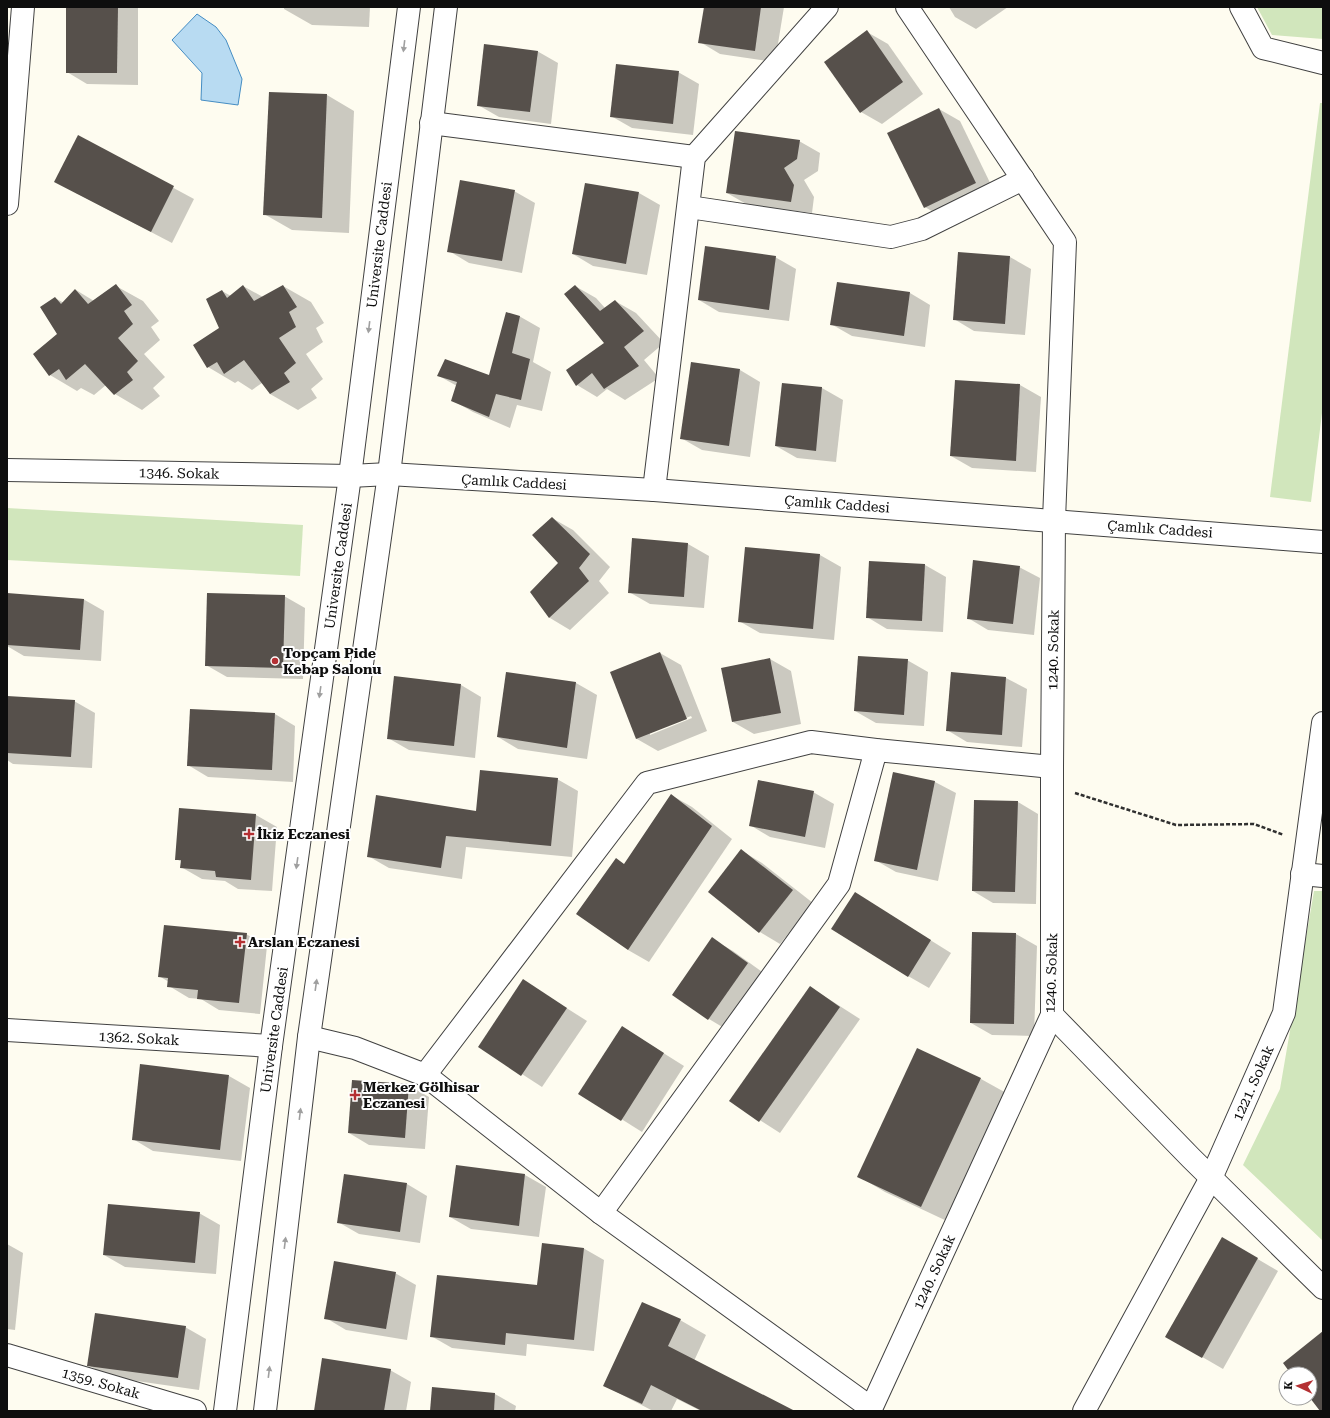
<svg xmlns="http://www.w3.org/2000/svg" width="1330" height="1418" viewBox="0 0 1330 1418" font-family="'Roboto Serif',serif">
<rect width="100%" height="100%" fill="#fefcf0"/>
<!-- green -->
<g fill="#d1e6bc">
<polygon points="1257,7 1323,7 1323,39 1272,35"/>
<polygon points="1320,103 1323,103 1323,405 1311,502 1270,497"/>
<polygon points="7,508 303,525 300,576 7,560"/>
<polygon points="1314,891 1323,891 1323,1241 1243,1165 1280,1089"/>
</g>
<!-- water -->
<polygon fill="#b8dbf2" stroke="#458dc3" points="197,14 216,27 226,40 242,79 238,105 201,100 202,73 172,40"/>
<!-- shadow -->
<g fill="#0003" fill-rule="evenodd">
<polygon points="67,7 138,7 138,85 87,84 67,72"/>
<polygon points="284,7 370,7 369,27 312,25 284,9"/>
<polygon points="705,7 784,7 775,62 720,54 700,42"/>
<polygon points="949,7 1008,7 976,29 955,17"/>
<polygon points="867,32 888,44 923,94 882,124 861,112 825,62"/>
<polygon points="537,51 558,63 551,124 499,117 478,105"/>
<polygon points="678,72 699,84 693,135 632,128 611,116"/>
<polygon points="327,95 354,111 349,233 292,230 264,214"/>
<polygon points="939,109 960,121 996,195 945,219 925,207 888,134"/>
<polygon points="79,137 194,199 172,243 76,193"/>
<polygon points="799,141 820,153 818,171 804,180 814,197 812,213 748,205 727,193"/>
<polygon points="586,184 639,193 660,205 647,275 593,266 573,254"/>
<polygon points="514,191 535,203 522,273 469,263 449,251"/>
<polygon points="959,253 1010,257 1031,269 1025,335 974,331 954,319"/>
<polygon points="775,257 796,269 789,321 719,312 699,300"/>
<polygon points="116,286 143,301 159,321 151,327 160,340 144,354 165,377 153,388 160,396 142,410 115,394 106,385 94,395 81,388 77,391 50,375 58,335 55,298 64,303 76,290 94,301"/>
<polygon points="243,286 263,297 283,286 311,302 324,323 316,328 323,342 306,354 323,379 311,389 317,398 298,410 270,394 262,383 252,390 238,381 235,383 208,367 220,328 222,291 231,296"/>
<polygon points="575,286 596,298 605,308 615,301 636,313 664,343 644,360 659,378 625,400 607,389 597,397 577,385 606,343"/>
<polygon points="910,293 930,305 925,347 852,336 831,324"/>
<polygon points="519,316 540,328 533,362 551,372 542,411 517,405 510,428 473,412 452,400 457,386 439,376 490,376"/>
<polygon points="740,370 760,382 750,457 702,450 681,438"/>
<polygon points="956,381 1020,385 1041,397 1036,472 972,468 951,456"/>
<polygon points="782,384 822,388 843,400 836,462 797,458 776,446"/>
<polygon points="552,518 573,530 610,567 599,581 609,593 570,630 550,618 531,592 559,563"/>
<polygon points="633,540 688,544 709,556 704,608 650,604 629,592"/>
<polygon points="820,555 841,567 834,640 760,633 739,621"/>
<polygon points="870,562 925,565 946,577 943,632 887,629 867,617"/>
<polygon points="1019,567 1040,578 1034,635 988,630 968,618"/>
<polygon points="7,594 83,599 104,611 101,661 24,656 7,646"/>
<polygon points="284,596 305,608 303,679 227,677 206,665"/>
<path d="M660,653L681,665L707,731L658,751L637,739L611,673ZM691,716L692,718L650,735V733Z"/>
<polygon points="770,659 791,671 801,724 754,734 733,722"/>
<polygon points="907,660 928,672 924,726 876,723 855,711"/>
<polygon points="507,673 576,683 597,695 587,759 518,749 498,737"/>
<polygon points="951,673 1006,678 1027,689 1022,747 967,742 947,730"/>
<polygon points="461,685 481,697 475,758 409,750 388,738"/>
<polygon points="7,697 74,701 95,713 92,768 13,764 7,760"/>
<polygon points="275,714 295,726 293,782 208,777 188,765"/>
<polygon points="893,773 935,782 956,793 938,881 896,872 875,860"/>
<polygon points="557,779 578,791 572,857 466,847 462,879 389,868 368,856"/>
<polygon points="813,792 834,804 825,848 770,837 750,825"/>
<polygon points="671,795 692,807 732,839 649,962 628,950 625,865"/>
<polygon points="1018,802 1038,814 1036,904 993,903 973,891"/>
<polygon points="180,809 256,815 277,827 272,891 238,889 225,881 202,879 181,867 182,862 176,859"/>
<polygon points="742,851 762,863 813,903 780,944 760,932"/>
<polygon points="855,893 951,953 929,988 908,976"/>
<polygon points="246,934 267,946 260,1014 219,1010 201,999 189,998 169,986 169,982 159,976"/>
<polygon points="1016,934 1037,946 1034,1036 992,1035 971,1023"/>
<polygon points="712,939 733,951 768,976 729,1031 709,1019 673,994"/>
<polygon points="524,981 587,1021 542,1087 480,1047"/>
<polygon points="810,987 860,1019 780,1133 730,1101"/>
<polygon points="622,1027 684,1066 642,1132 580,1093"/>
<polygon points="229,1076 250,1088 241,1161 153,1151 133,1139"/>
<polygon points="981,1079 1008,1094 949,1222 885,1192 858,1176"/>
<polygon points="408,1085 429,1097 425,1149 369,1145 349,1133"/>
<polygon points="456,1167 525,1175 546,1187 539,1237 471,1229 450,1217"/>
<polygon points="407,1184 427,1196 420,1243 359,1234 338,1222"/>
<polygon points="199,1213 220,1225 216,1274 125,1267 104,1255"/>
<polygon points="1222,1238 1278,1271 1223,1369 1166,1336"/>
<polygon points="7,1244 23,1253 15,1330 7,1329"/>
<polygon points="583,1248 604,1260 594,1351 527,1344 526,1356 452,1348 431,1336 538,1286"/>
<polygon points="395,1273 416,1285 407,1340 346,1330 326,1318"/>
<polygon points="680,1320 706,1335 694,1361 793,1411 701,1411 677,1399 671,1411 653,1411 605,1386"/>
<polygon points="185,1327 206,1339 199,1390 109,1377 88,1365"/>
<polygon points="390,1370 411,1382 406,1411 317,1411"/>
<polygon points="433,1388 495,1394 516,1406 515,1411 431,1411"/>
</g>
<!-- building -->
<g fill="#56504b">
<polygon points="66,7 118,7 117,73 66,73"/>
<polygon points="704,7 761,7 755,51 698,43"/>
<polygon points="867,30 903,82 860,113 824,62"/>
<polygon points="484,44 538,51 530,112 477,106"/>
<polygon points="616,64 679,71 673,124 610,117"/>
<polygon points="269,92 327,94 322,218 263,215"/>
<polygon points="939,108 976,183 924,208 887,133"/>
<polygon points="735,131 800,140 797,159 784,168 794,185 791,202 726,193"/>
<polygon points="78,135 174,186 151,232 54,182"/>
<polygon points="460,180 515,190 502,261 447,252"/>
<polygon points="585,183 639,192 626,264 572,254"/>
<polygon points="705,246 776,256 769,310 698,300"/>
<polygon points="958,252 1010,256 1005,324 953,320"/>
<polygon points="837,282 910,292 904,336 830,325"/>
<polygon points="116,284 132,305 124,311 133,324 118,338 138,361 127,372 133,380 114,395 85,364 66,380 59,369 49,376 33,354 57,334 40,307 55,297 61,304 75,289 88,304"/>
<polygon points="243,285 254,301 283,285 297,307 289,312 296,327 279,338 296,363 284,373 290,382 270,394 244,360 224,374 217,362 207,368 193,345 219,328 206,299 222,290 227,298"/>
<polygon points="575,285 600,311 615,300 644,331 624,347 639,366 604,389 592,373 576,386 566,370 604,343 564,294"/>
<polygon points="506,312 520,316 512,353 530,359 521,400 496,394 489,417 451,401 457,382 437,376 445,359 489,375"/>
<polygon points="691,362 740,369 729,446 680,439"/>
<polygon points="955,380 1020,384 1016,461 950,456"/>
<polygon points="782,383 822,387 816,451 775,446"/>
<polygon points="552,517 590,554 579,568 589,581 549,618 530,592 558,563 532,535"/>
<polygon points="632,538 688,543 684,597 628,593"/>
<polygon points="745,547 820,554 813,629 738,622"/>
<polygon points="973,560 1020,566 1013,624 967,619"/>
<polygon points="869,561 925,564 922,621 866,618"/>
<polygon points="7,593 84,599 80,650 7,645"/>
<polygon points="207,593 285,595 283,668 205,666"/>
<polygon points="660,652 687,719 636,739 610,672"/>
<polygon points="858,656 908,659 904,715 854,711"/>
<polygon points="770,658 781,713 732,722 721,668"/>
<polygon points="506,672 576,682 567,748 497,737"/>
<polygon points="951,672 1006,677 1002,735 946,731"/>
<polygon points="394,676 461,684 454,746 387,739"/>
<polygon points="7,696 75,700 71,757 7,753"/>
<polygon points="190,709 275,713 272,770 187,766"/>
<polygon points="480,770 558,778 551,846 446,836 441,868 367,857 376,795 476,811"/>
<polygon points="893,772 935,781 917,870 874,861"/>
<polygon points="758,780 814,791 805,837 749,826"/>
<polygon points="671,794 712,826 628,950 576,914 616,858 624,864"/>
<polygon points="974,800 1018,801 1015,892 972,891"/>
<polygon points="179,808 256,814 251,880 216,877 215,871 180,868 181,860 175,860"/>
<polygon points="741,849 793,890 759,933 708,892"/>
<polygon points="855,892 931,940 908,977 831,929"/>
<polygon points="164,925 247,933 239,1003 197,999 198,990 167,987 168,978 158,977"/>
<polygon points="972,932 1016,933 1014,1024 970,1023"/>
<polygon points="712,937 748,963 708,1020 672,995"/>
<polygon points="523,979 567,1008 521,1076 478,1047"/>
<polygon points="810,986 840,1007 759,1122 729,1101"/>
<polygon points="622,1026 664,1053 621,1121 578,1094"/>
<polygon points="917,1048 981,1078 921,1207 857,1177"/>
<polygon points="140,1064 229,1075 220,1150 132,1140"/>
<polygon points="352,1080 409,1084 405,1138 348,1133"/>
<polygon points="456,1165 525,1174 519,1226 449,1217"/>
<polygon points="344,1174 407,1183 400,1232 337,1223"/>
<polygon points="108,1204 200,1212 195,1263 103,1255"/>
<polygon points="1222,1237 1258,1258 1202,1358 1165,1337"/>
<polygon points="542,1243 584,1248 574,1340 506,1333 505,1345 430,1337 437,1275 537,1285"/>
<polygon points="334,1261 396,1272 386,1329 324,1319"/>
<polygon points="642,1302 681,1319 668,1346 795,1411 702,1411 651,1385 642,1404 603,1386"/>
<polygon points="95,1313 186,1326 178,1378 87,1366"/>
<polygon points="1323,1331 1323,1411 1320,1411 1310,1398 1310,1374 1291,1374 1283,1363"/>
<polygon points="322,1358 391,1369 384,1411 314,1411"/>
<polygon points="432,1387 495,1393 494,1411 430,1411"/>
</g>
<g fill="none" stroke-linecap="round" stroke-linejoin="round">
<defs>
<g id="minor">
<polyline points="1241,7 1263,48 1323,63"/>
<polyline points="431,123 694,157"/>
<polyline points="7,204 23,7"/>
<polyline points="689,207 891,237 922,229 1023,179"/>
<polyline points="654,490 694,157 827,7"/>
<polyline points="1302,874 1323,876"/>
<polyline points="1052,1015 1191,1158 1323,1288"/>
<polyline points="7,1030 271,1046"/>
<polyline points="309,1037 355,1048 425,1075 601,1213 871,1408"/>
<polyline points="425,1075 647,783 811,742 876,750 1052,767"/>
<polyline points="601,1213 839,884 876,750"/>
<polyline points="7,1355 195,1411"/>
<polyline points="870,1411 1052,1015 1052,767 1054,520 1065,242 907,7"/>
<polyline points="1084,1411 1212,1176 1284,1013 1323,723"/>
</g>
<g id="tertiary">
<polyline points="7,470 350,476 389,474 654,490 1323,542"/>
<polyline points="225,1411 271,1046 350,476 409,7"/>
<polyline points="265,1411 309,1037 389,474 446,7"/>
</g>
</defs>
<!-- minor casing -->
<use href="#minor" stroke="#414141" stroke-width="24"/>
<!-- tertiary casing -->
<use href="#tertiary" stroke="#414141" stroke-width="24"/>
<!-- path -->
<polyline stroke="#303030" stroke-width="2.5" stroke-dasharray="4 2" stroke-linecap="butt" points="1075,793 1176,825 1254,824 1284,835"/>
<!-- minor -->
<use href="#minor" stroke="#fff" stroke-width="22"/>
<!-- tertiary -->
<use href="#tertiary" stroke="#fff" stroke-width="22"/>
</g>
<!-- one-way arrows -->
<defs><path id="oneway-solid" d="M-6-.8H1V-3.2L6.5 0L1 3.2V.8H-6Z"/></defs>
<g fill="#9f9f9f">
<use href="#oneway-solid" transform="translate(404 46) rotate(97)"/>
<use href="#oneway-solid" transform="translate(369 327) rotate(97)"/>
<use href="#oneway-solid" transform="translate(320 692) rotate(98)"/>
<use href="#oneway-solid" transform="translate(297 863) rotate(98)"/>
<use href="#oneway-solid" transform="translate(316 985) rotate(-82)"/>
<use href="#oneway-solid" transform="translate(300 1114) rotate(-83)"/>
<use href="#oneway-solid" transform="translate(285 1243) rotate(-83)"/>
<use href="#oneway-solid" transform="translate(269 1372) rotate(-83)"/>
</g>
<!-- markers -->
<g fill="#b43033" stroke="#fff" stroke-width="1.5">
<circle cx="275" cy="661" r="4"/>
<path d="M247 828h4v4h4v4h-4v4h-4v-4h-4v-4h4z"/>
<path d="M238 936h4v4h4v4h-4v4h-4v-4h-4v-4h4z"/>
<path d="M353 1089h4v4h4v4h-4v4h-4v-4h-4v-4h4z"/>
</g>
<g text-anchor="middle" dominant-baseline="central" stroke-width="4" stroke-linejoin="round" paint-order="stroke">
<!-- street labels -->
<g font-size="14" fill="#0e0e0e" stroke="#fff">
<text transform="translate(379 245) rotate(-83)">Universite Caddesi</text>
<text transform="translate(179 473) rotate(1)">1346. Sokak</text>
<text transform="translate(514 482) rotate(3)">Çamlık Caddesi</text>
<text transform="translate(837 504) rotate(4)">Çamlık Caddesi</text>
<text transform="translate(1160 529) rotate(4)">Çamlık Caddesi</text>
<text transform="translate(338 566) rotate(-82)">Universite Caddesi</text>
<text transform="translate(1053 650) rotate(-89)">1240. Sokak</text>
<text transform="translate(1051 973) rotate(-88)">1240. Sokak</text>
<text transform="translate(274 1030) rotate(-82)">Universite Caddesi</text>
<text transform="translate(139 1038) rotate(3)">1362. Sokak</text>
<text transform="translate(1253 1083) rotate(-66)">1221. Sokak</text>
<text transform="translate(934 1272) rotate(-65)">1240. Sokak</text>
<text transform="translate(101 1383) rotate(16)">1359. Sokak</text>
</g>
<!-- poi labels -->
<g font-size="14" font-weight="bold" fill="#0e0e0e" stroke="#fff" text-anchor="start">
<text x="283" y="653">Topçam Pide<tspan x="283" dy="16">Kebap Salonu</tspan></text>
<text x="257" y="834">İkiz Eczanesi</text>
<text x="248" y="942">Arslan Eczanesi</text>
<text x="363" y="1087">Merkez Gölhisar<tspan x="363" dy="16">Eczanesi</tspan></text>
</g>
</g>
<!-- border -->
<rect width="1330" height="1418" fill="none" stroke="#0e0e0e" stroke-width="16"/>
<!-- north arrow -->
<g transform="translate(1298 1386) rotate(274)"><circle r="19" fill="#ffffff" stroke="#9f9f9f"/>
<path d="M0-3L7 15L0 10L-7 15Z" fill="#b43033"/>
<text y="-6" font-size="11" font-weight="bold" text-anchor="middle" fill="#0e0e0e">K</text>
</g>
</svg>
